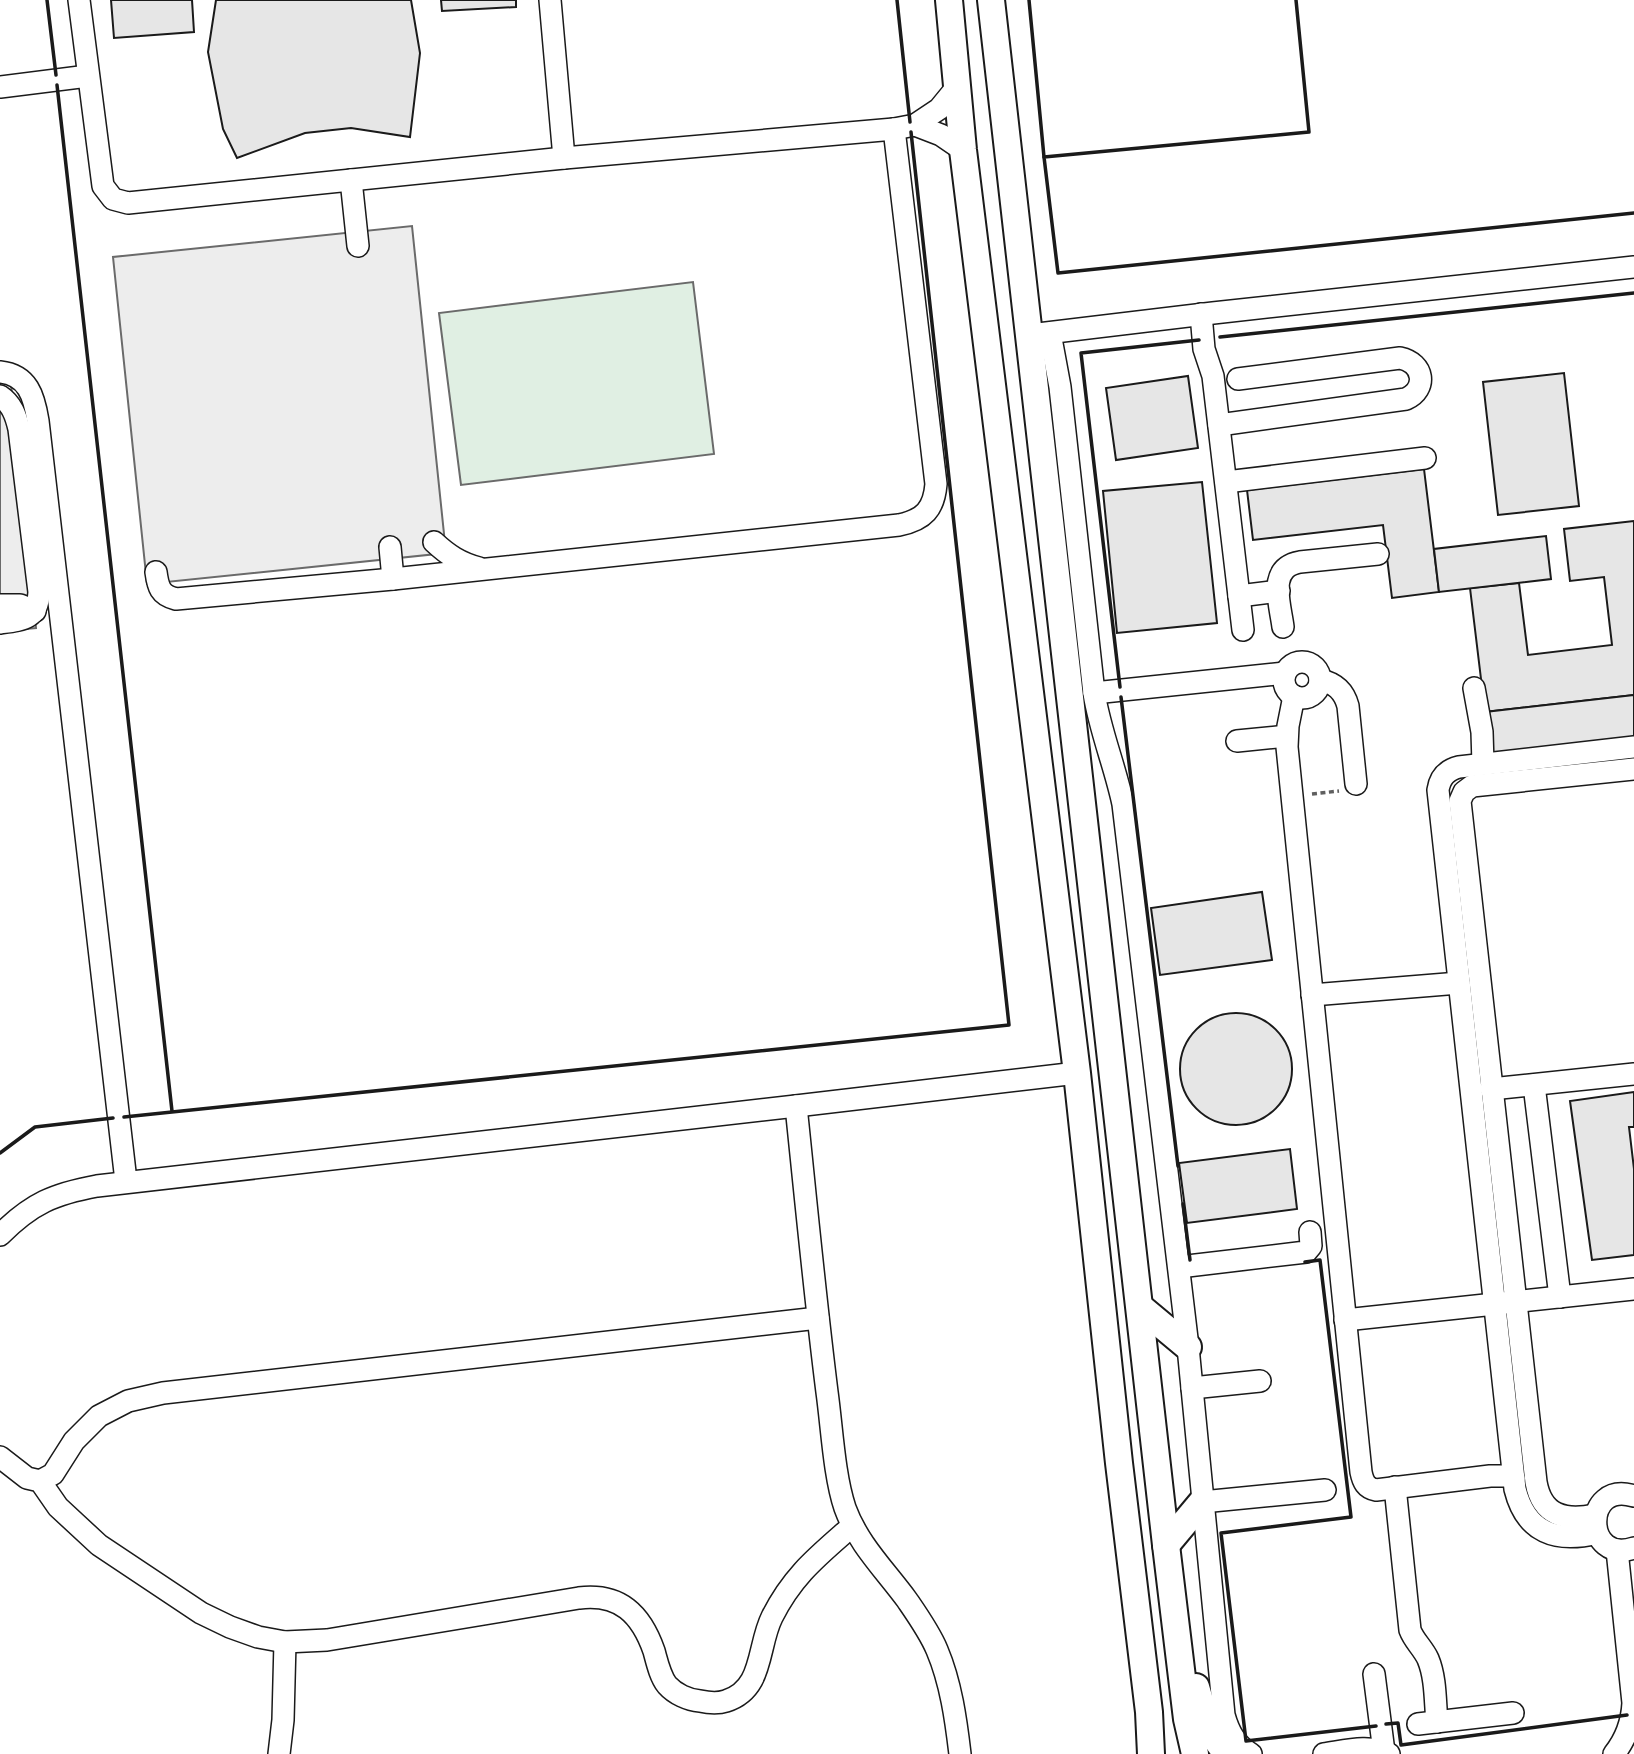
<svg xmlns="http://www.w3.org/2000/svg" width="1634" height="1754" viewBox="0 0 1634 1754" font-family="'Sofia Sans Condensed',sans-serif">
<rect width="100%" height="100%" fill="#fff"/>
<!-- green -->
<polygon fill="#e0efe3" stroke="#6a6a6a" stroke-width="2" points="693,282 714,454 461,485 439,313"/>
<!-- parking -->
<g fill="#ededed" stroke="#6a6a6a" stroke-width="2">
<polygon points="412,226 446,553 147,584 113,257"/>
<polygon points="0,365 9,365 36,628 0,631"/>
</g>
<!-- building -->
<g fill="#e6e6e6" stroke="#1a1a1a" stroke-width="2">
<polygon points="111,0 192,0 194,32 114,38"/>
<polygon points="216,0 411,0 420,53 410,137 351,128 305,133 237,158 223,129 208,52"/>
<polygon points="441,0 516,0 516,7 442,11"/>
<polygon points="1564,373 1579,506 1498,515 1483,382"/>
<polygon points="1188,376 1198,448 1116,460 1106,388"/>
<polygon points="1424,469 1439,592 1392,598 1383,525 1253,540 1247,490"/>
<polygon points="1202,482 1217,623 1117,633 1103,491"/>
<polygon points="1634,521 1634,695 1485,712 1470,588 1519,583 1528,655 1612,645 1604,577 1570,581 1564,529"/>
<polygon points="1546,536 1551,579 1439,592 1434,549"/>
<polygon points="1634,695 1634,742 1490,759 1485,712"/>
<polygon points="1262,892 1272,960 1160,975 1151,908"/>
<circle cx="1236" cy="1069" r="56"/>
<polygon points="1634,1092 1634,1127 1629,1127 1634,1169 1634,1255 1592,1260 1570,1101"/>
<polygon points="1290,1149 1297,1209 1187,1223 1179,1163"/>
</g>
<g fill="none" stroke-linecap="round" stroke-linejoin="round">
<defs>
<g id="minor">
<polyline points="79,0 103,186 113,199 128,203 564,158 894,129 915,125 939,109 957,87"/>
<polyline points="550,0 564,158"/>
<polyline points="0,87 88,76"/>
<polyline points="915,125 941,135 963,150"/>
<polyline points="351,180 358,246"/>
<polyline points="1201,314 1204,349 1213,376 1243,630"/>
<path d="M1050,333L1060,387L1094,693C1100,731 1115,766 1123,804L1188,1347L1224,1715C1229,1733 1236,1745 1251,1754"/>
<polyline points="1038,334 1213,313 1634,267"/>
<path d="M0,372C28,375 34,396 38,421L126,1181"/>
<path d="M0,396C12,404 16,416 19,429L39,592C38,619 23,620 0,623"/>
<path d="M1219,425L1406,399C1428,389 1424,363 1400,358L1238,379"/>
<polyline points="1226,482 1425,458"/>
<path d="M434,542C448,555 460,563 479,568"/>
<polyline points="390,547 393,579"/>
<path d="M156,572C158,587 160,595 176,599L393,579L899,525C924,520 934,509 936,484L894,129"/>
<polyline points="1239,596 1279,591"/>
<polyline points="0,605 20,605 35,611"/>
<path d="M1283,627C1280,603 1267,568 1300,562L1378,554"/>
<circle cx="1302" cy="680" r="18"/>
<path d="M1320,680C1335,683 1344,691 1348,706L1356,784"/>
<polyline points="1474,688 1482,732 1483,764"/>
<polyline points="1094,693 1285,673"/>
<path d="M1294,696L1288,726L1287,747L1361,1472C1363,1482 1366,1488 1376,1490L1490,1476H1507L1514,1478"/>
<polyline points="1237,741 1287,736"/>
<polyline points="1312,995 1459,983"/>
<polyline points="1534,1085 1560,1297"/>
<polyline points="1491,1089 1634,1074"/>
<path d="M796,1106C806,1202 815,1297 827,1392C832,1428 834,1475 845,1508C858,1544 885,1570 907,1600C918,1616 930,1633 937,1650C951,1683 956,1720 960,1754"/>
<path d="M0,1235C32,1203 54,1194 97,1186L796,1106L1077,1073"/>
<polyline points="1179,1267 1306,1252 1311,1246 1310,1232"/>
<polyline points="1345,1320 1634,1289"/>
<polyline points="1192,1388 1260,1381"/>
<path d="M0,1457L27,1478L40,1481L58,1507L99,1545L201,1613L230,1627L258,1637L285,1642L327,1640L579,1598C620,1593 641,1614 654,1651C657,1662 660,1676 667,1685C675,1694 688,1700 700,1701C709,1703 717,1704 726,1701C764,1689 757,1647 772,1617C793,1575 818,1556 852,1526"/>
<polyline points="40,1481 53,1474 74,1441 99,1416 128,1401 163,1393 818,1318"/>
<path d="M1395,1487L1410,1630C1414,1641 1423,1648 1428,1659C1436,1678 1435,1702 1437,1722"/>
<path d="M1634,1496C1582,1480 1584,1565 1634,1548"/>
<polyline points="1202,1502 1325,1490"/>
<path d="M1595,1515C1565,1521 1542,1516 1536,1482L1460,801L1464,792L1472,786L1634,769"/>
<path d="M1597,1533C1556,1543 1526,1533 1515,1489L1438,790C1440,777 1447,770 1459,767L1634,747"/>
<polyline points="1374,1674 1384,1752"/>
<polyline points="1418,1724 1513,1713"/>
<polyline points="279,1754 283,1720 285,1642"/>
<path d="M1324,1754C1345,1751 1369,1744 1389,1754"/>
<path d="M1614,1754C1626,1739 1632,1722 1633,1703L1617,1550"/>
</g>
<g id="major">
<polyline points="949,0 963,150 1077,1073 1119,1463 1149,1712 1151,1754"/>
<polyline points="991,0 1166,1545 1187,1719 1195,1754"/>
<polyline points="1140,1307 1188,1347"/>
<polyline points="1166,1545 1202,1502"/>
<path d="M1196,1687C1203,1712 1209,1735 1228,1754"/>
</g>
</defs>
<!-- minor casing -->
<use href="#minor" stroke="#1a1a1a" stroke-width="24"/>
<!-- major casing -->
<use href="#major" stroke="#1a1a1a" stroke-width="30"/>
<!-- path -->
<polyline stroke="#5f5f5f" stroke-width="3.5" stroke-dasharray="5 3.5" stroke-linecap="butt" points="1312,794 1339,791"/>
<!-- minor -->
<use href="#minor" stroke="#fff" stroke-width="21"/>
<!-- major -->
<use href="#major" stroke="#fff" stroke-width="26"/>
<!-- wall -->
<g stroke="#1a1a1a" stroke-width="3.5">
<polyline points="47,0 56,75"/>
<polyline points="897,0 910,122"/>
<polyline points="1029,0 1044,157"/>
<polyline points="1296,0 1309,132 1044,157 1058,273 1634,213"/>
<polyline points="57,85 172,1111"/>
<polyline points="1220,337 1634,293"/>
<polyline points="1120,687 1081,353 1199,340"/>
<polyline points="1121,697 1178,1166"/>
<polyline points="124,1117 1009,1025 911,132"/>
<polyline points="0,1153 35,1127 113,1118"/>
<polyline points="1183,1204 1190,1260"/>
<polyline points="1305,1262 1320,1260 1351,1517 1221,1533 1246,1741 1376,1726"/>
<polyline points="1386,1724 1398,1723 1401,1745 1627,1715"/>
</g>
</g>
</svg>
